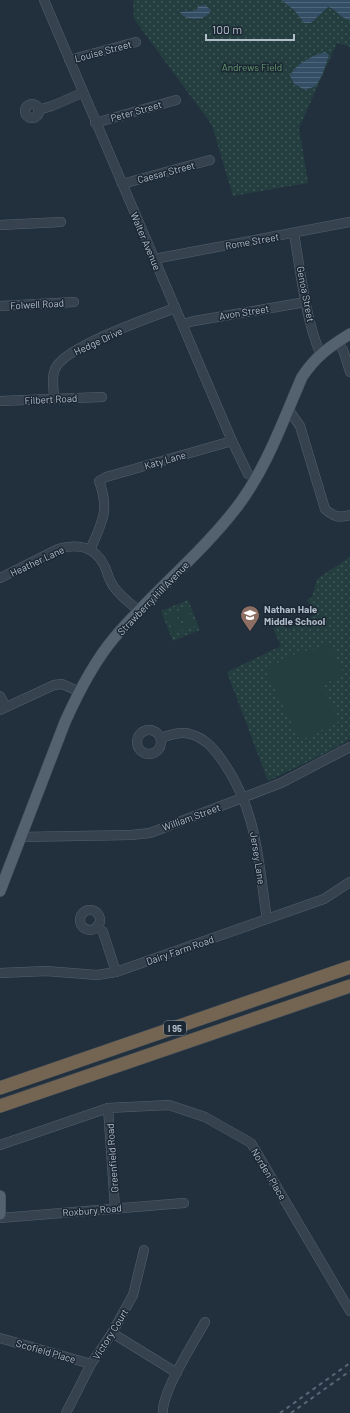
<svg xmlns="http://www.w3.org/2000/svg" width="350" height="1413" viewBox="0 0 350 1413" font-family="Barlow,sans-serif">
<defs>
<pattern id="park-dots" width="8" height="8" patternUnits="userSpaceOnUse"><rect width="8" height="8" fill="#243e3f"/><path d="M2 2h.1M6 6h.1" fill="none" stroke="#415859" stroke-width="1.8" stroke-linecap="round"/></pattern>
<pattern id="water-rules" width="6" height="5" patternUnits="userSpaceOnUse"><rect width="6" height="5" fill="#344e66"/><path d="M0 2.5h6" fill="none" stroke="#4f667b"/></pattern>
</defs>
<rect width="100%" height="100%" fill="#22303e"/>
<!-- park -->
<g fill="url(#park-dots)">
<polygon points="133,0 350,0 350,47 337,43 299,128 308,183 233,196 212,125 134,19"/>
<polygon points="350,557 350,739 330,751 268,781 227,672 281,646 273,628 284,623 287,629 315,615 307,600 312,597 317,579"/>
<polygon points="188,600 200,630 173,641 161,611"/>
</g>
<!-- pitch -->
<g fill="#243e3f">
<polygon points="187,606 195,626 186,629 178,610"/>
<polygon points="175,611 183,630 174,634 166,614"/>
<polygon points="329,642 344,674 333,681 321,683 340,721 300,741 265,669 305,649 307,653"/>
</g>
<!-- water -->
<g fill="url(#water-rules)">
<path d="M281,0H350V20C340,19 337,9 328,7L311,23H304L294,10Z"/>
<path d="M205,5L211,10C207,21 185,22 180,12L195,11L199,6Z"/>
<path d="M325,52L329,55L322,75L316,86L305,90L294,84L290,76C295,64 313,55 325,52Z"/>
</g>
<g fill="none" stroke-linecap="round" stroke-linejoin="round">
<defs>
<g id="minor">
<polyline points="44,0 232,441 248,474 255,478"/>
<polyline points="69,60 136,42"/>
<circle cx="32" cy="111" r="7"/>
<polyline points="38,110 52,106 82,93"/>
<polyline points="95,123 176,100"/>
<polyline points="122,184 210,160"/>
<polyline points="0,225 61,222"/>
<path d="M294,234C301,273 305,317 320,353"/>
<polyline points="154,259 350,222"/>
<polyline points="0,306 74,302"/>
<polyline points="183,324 194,321 306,302"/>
<polyline points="337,342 343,350 350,372"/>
<path d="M54,399C54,390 51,377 55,369C65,346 150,318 175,308"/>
<polyline points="0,401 102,397"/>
<path d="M288,409L300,426L325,509C334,517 339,518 350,515"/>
<path d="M90,550C102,523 110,510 99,481L106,477L232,441"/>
<path d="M0,578L58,549C78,543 96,547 105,567C108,574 109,581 114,587C120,596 130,603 139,611"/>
<polyline points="0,696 6,707"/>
<polyline points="0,710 54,685 62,684 80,692"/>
<circle cx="149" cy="742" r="12"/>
<path d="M161,738C169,735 181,731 190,734C206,738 215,750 224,763C258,813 258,862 267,919"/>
<polyline points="21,837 131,835 150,833 281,783 350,747"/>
<circle cx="90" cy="920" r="10"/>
<polyline points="97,926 103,932 116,972"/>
<polyline points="0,973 46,971 97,975 116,972 324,899 350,882"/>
<polyline points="108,1108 115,1208"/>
<polyline points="0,1145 108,1108 169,1105 205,1117 251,1143 350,1311"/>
<polyline points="0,1218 184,1203"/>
<polyline points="112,1333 177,1373"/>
<polyline points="0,1338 91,1364"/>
<polyline points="66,1413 91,1364 112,1333 133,1295 144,1250"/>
<path d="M163,1413C161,1393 194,1342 205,1322"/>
</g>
<g id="major">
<path d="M0,891L65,722C78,693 93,663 114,638C153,592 200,555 237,507C266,469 283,421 302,377C316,356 329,347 350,334"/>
<polyline points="0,1196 0,1214"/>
</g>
<g id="highway">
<polyline points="0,1088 350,967"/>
<polyline points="0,1106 350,986"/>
</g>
</defs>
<!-- minor casing -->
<use href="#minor" stroke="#54606c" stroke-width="10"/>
<!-- major casing -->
<use href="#major" stroke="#3f4b57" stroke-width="12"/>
<!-- highway casing -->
<use href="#highway" stroke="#414d59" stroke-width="14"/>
<!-- minor -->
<use href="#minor" stroke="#36424e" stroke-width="9"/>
<!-- major -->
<use href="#major" stroke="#54616e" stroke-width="11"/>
<!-- highway -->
<use href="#highway" stroke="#746452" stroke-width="13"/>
<!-- rail -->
<g stroke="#586675" stroke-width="2" stroke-dasharray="4 4" stroke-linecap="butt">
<polyline points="280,1413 350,1363"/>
<polyline points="291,1413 350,1371"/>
</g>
</g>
<!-- icons -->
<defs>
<symbol id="school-pin" viewBox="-11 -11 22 30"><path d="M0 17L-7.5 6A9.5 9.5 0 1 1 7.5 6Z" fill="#8d6e63" stroke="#1b2733"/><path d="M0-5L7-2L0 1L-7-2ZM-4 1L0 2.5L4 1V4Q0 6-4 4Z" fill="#fff"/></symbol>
</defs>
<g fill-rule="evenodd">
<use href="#school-pin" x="239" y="604" width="22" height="30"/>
</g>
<g text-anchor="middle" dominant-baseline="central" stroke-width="3" stroke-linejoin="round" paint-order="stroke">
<!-- shield labels -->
<rect fill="#1b2733" stroke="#84909c" stroke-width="1" x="164" y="1021" width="22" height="14" rx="3"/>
<g font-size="9" font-weight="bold" fill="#b1bdc9">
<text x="175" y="1028">I 95</text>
</g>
<!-- street labels -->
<g font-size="10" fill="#b1bdc9" stroke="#1b2733">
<text transform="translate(103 51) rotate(-15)">Louise Street</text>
<text transform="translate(136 111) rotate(-16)">Peter Street</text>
<text transform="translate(166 172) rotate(-15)">Caesar Street</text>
<text transform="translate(146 241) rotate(67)">Walter Avenue</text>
<text transform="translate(252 241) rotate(-10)">Rome Street</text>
<text transform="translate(306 294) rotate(79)">Genoa Street</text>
<text transform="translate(37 304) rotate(-3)">Folwell Road</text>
<text transform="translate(244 312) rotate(-9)">Avon Street</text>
<text transform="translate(98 341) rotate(-25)">Hedge Drive</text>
<text transform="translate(51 399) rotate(-3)">Filbert Road</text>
<text transform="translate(165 460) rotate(-16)">Katy Lane</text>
<text transform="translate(37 561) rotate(-25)">Heather Lane</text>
<text transform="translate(153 598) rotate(-46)">Strawberry Hill Avenue</text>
<text transform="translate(191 817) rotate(-20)">William Street</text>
<text transform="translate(258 858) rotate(81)">Jersey Lane</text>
<text transform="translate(180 950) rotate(-19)">Dairy Farm Road</text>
<text transform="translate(112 1158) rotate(-94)">Greenfield Road</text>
<text transform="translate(269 1174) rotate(59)">Norden Place</text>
<text transform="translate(92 1210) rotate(-5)">Roxbury Road</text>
<text transform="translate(110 1334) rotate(-58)">Victory Court</text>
<text transform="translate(46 1351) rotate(16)">Scofield Place</text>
</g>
<!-- park labels -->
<g font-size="10" fill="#679b6e" stroke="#1b2733">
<text x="252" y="67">Andrews Field</text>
</g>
<!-- poi labels -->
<g font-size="10" font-weight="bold" fill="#b1bdc9" stroke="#1b2733" text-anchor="start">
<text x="264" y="609">Nathan Hale<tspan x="264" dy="12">Middle School</tspan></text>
</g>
</g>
<!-- scale -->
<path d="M206 34v6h88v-6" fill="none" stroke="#b1bdc9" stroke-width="2"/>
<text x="212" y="34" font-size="12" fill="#b1bdc9" stroke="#1b2733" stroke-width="3" paint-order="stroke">100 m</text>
</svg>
